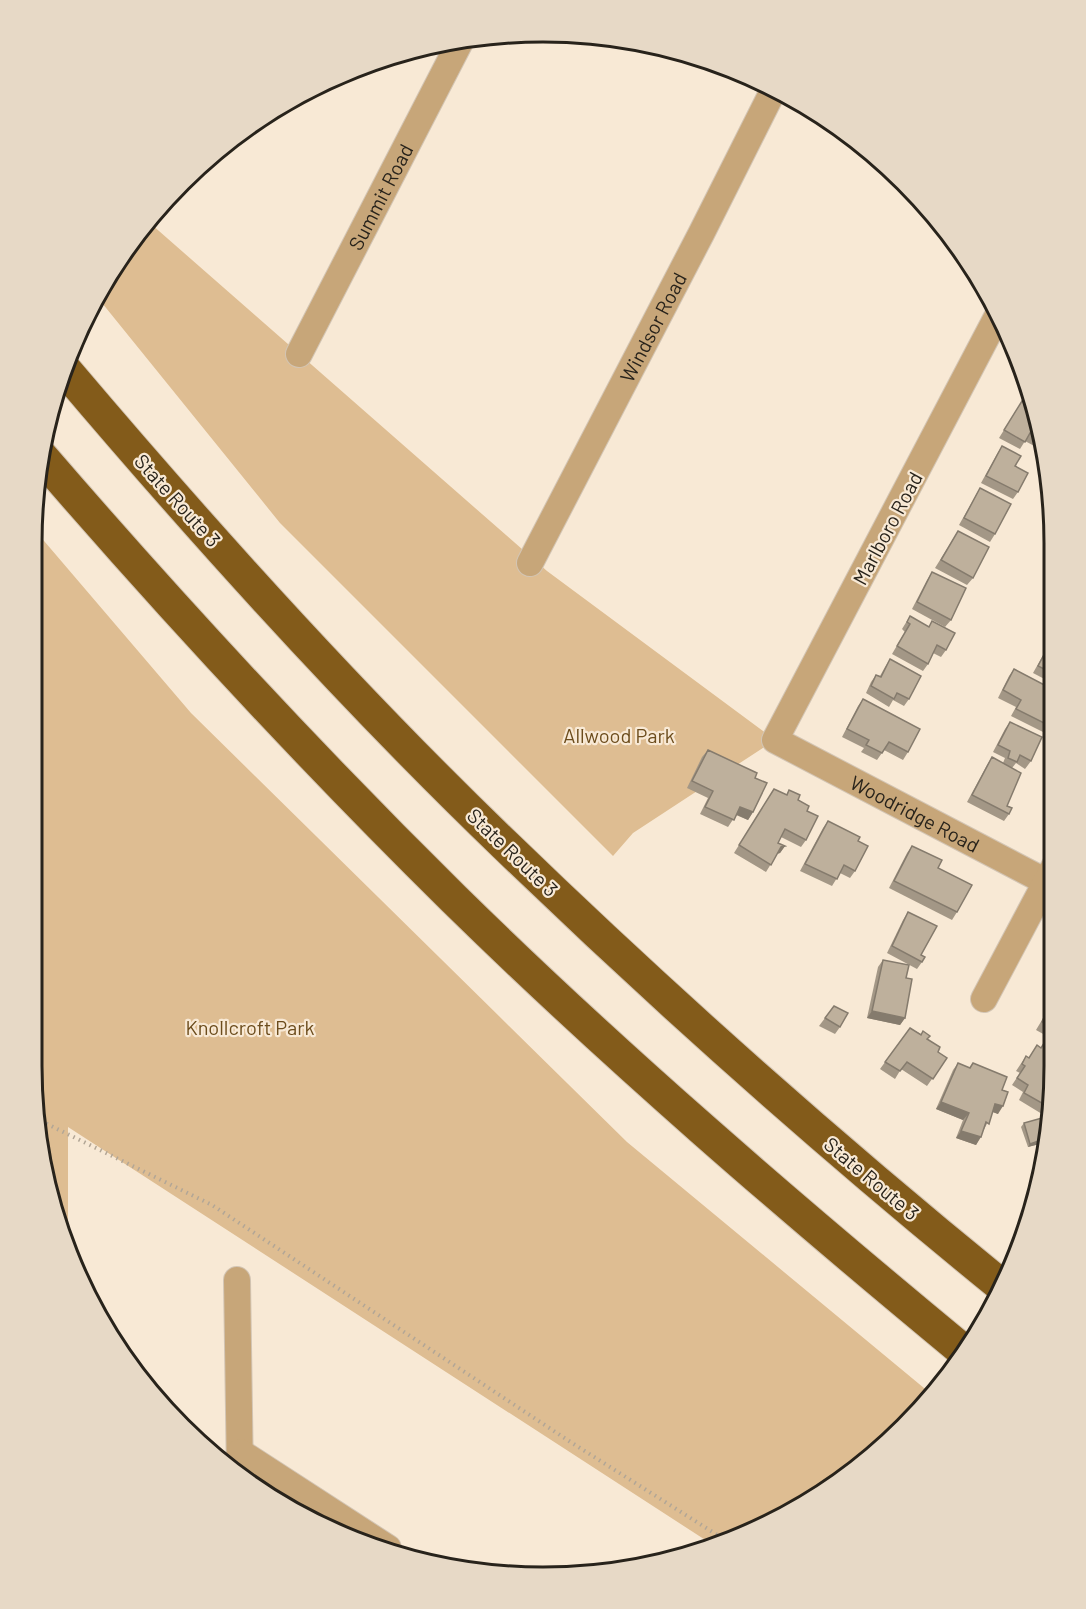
<svg xmlns="http://www.w3.org/2000/svg" width="1086" height="1609" viewBox="0 0 1086 1609" font-family="Barlow,sans-serif">
<rect width="100%" height="100%" fill="#f8e9d5"/>
<!-- green -->
<g fill="#debd92">
<polygon points="151,224 547,571 775,740 633,833 613,856 280,523 98,298"/>
<polygon points="33,528 191,713 627,1142 930,1393 905,1427 798,1509 710,1543 68,1127 68,1249 59,1230 32,1066 32,543"/>
</g>
<g fill="none" stroke-linecap="round" stroke-linejoin="round">
<defs>
<g id="minor">
<path id="s1" d="M998,315L775,740L1054,886"/>
<path id="s2" d="M299,354L461,40"/>
<path id="s3" d="M530,563L701,234L774,89"/>
<polyline points="984,999 1054,867"/>
<polyline points="237,1280 240,1477"/>
<polyline points="240,1452 388,1548"/>
</g>
<g id="highway">
<path d="M66,371C205,535 350,696 505,845C665,1000 831,1147 1003,1287"/>
<path d="M40,455C172,608 310,757 454,899C615,1057 787,1205 961,1349"/>
</g>
</defs>
<!-- minor casing -->
<use href="#minor" stroke="#d3c5b4" stroke-width="28"/>
<!-- highway casing -->
<use href="#highway" stroke="#d3c5b4" stroke-width="35"/>
<!-- path -->
<polyline stroke="#b2a696" stroke-width="4" stroke-dasharray="1.5 4.5" stroke-linecap="butt" points="41,1121 212,1205 569,1441 722,1538"/>
<!-- minor -->
<use href="#minor" stroke="#c7a679" stroke-width="26"/>
<!-- highway -->
<use href="#highway" stroke="#835b1a" stroke-width="33"/>
</g>
<!-- wall -->
<g fill="#a39786">
<polygon points="1029,390 1032,401 1025,398"/>
<polygon points="1022,401 1044,440 1038,448 1025,441 1020,449 999,438"/>
<polygon points="1002,446 1015,466 1018,492 1013,499 981,483 997,454"/>
<polygon points="980,488 995,534 990,542 959,525"/>
<polygon points="958,531 973,578 967,585 935,568"/>
<polygon points="932,572 951,620 945,627 912,609 927,580"/>
<polygon points="910,616 946,650 941,657 933,653 928,664 923,671 892,654 905,632 902,629"/>
<polygon points="1054,616 1054,627 1050,625"/>
<polygon points="1054,636 1054,684 1033,673"/>
<polygon points="890,659 909,699 904,706 893,700 889,707 866,693 871,682 876,675 880,676 885,667"/>
<polygon points="1014,669 1048,725 1043,732 1011,716 1016,707 998,698 1009,676"/>
<polygon points="863,699 908,752 903,760 884,750 877,760 861,752 864,748 842,737 858,706"/>
<polygon points="1010,722 1031,761 1025,769 1016,763 1012,768 1007,806 1009,814 1004,821 967,802 987,765 992,757 1003,763 1005,758 993,752 1005,729"/>
<polygon points="708,750 755,778 753,812 748,820 736,815 728,827 700,814 708,798 687,788 702,757"/>
<polygon points="774,789 786,795 789,790 807,811 806,840 801,847 781,837 778,843 785,846 780,853 777,854 766,872 734,853"/>
<polygon points="828,821 855,871 850,878 840,873 832,886 800,871 823,828"/>
<polygon points="912,846 938,868 957,912 952,920 889,888 907,853"/>
<polygon points="908,912 921,955 922,962 917,969 887,953 903,920"/>
<polygon points="883,960 906,978 905,1018 900,1025 867,1018 878,967"/>
<polygon points="1054,1003 1054,1040 1036,1030 1045,1015 1048,1017"/>
<polygon points="834,1006 840,1027 835,1034 819,1026"/>
<polygon points="910,1028 921,1034 923,1031 927,1039 938,1052 947,1058 927,1086 901,1069 895,1079 880,1069"/>
<polygon points="1048,1037 1052,1082 1051,1100 1042,1114 1019,1100 1023,1092 1012,1085 1020,1073 1016,1071 1026,1056 1029,1058 1037,1045 1041,1048"/>
<polygon points="958,1063 969,1068 973,1063 1002,1090 998,1114 993,1112 976,1145 956,1138 963,1120 936,1109 953,1070"/>
<polygon points="1049,1118 1047,1142 1028,1147 1021,1127 1024,1123"/>
</g>
<!-- shaded-wall -->
<g fill="#857b6d">
<polygon points="740,807 753,812 748,820 735,814"/>
<polygon points="785,846 780,853 776,854 781,847"/>
<polygon points="872,1011 905,1018 900,1025 867,1018"/>
<polygon points="941,1102 969,1113 963,1120 936,1109"/>
<polygon points="995,1104 1003,1106 998,1114 990,1111"/>
<polygon points="961,1131 981,1137 976,1145 956,1138"/>
<polygon points="1047,1138 1047,1142 1028,1147 1030,1144"/>
</g>
<!-- building -->
<g fill="#beb09c" stroke="#857b6d" stroke-width="1.5">
<polygon points="1022,401 1034,407 1044,440 1043,441 1030,433 1025,442 1004,430"/>
<polygon points="1002,446 1021,456 1015,466 1028,473 1018,492 986,476"/>
<polygon points="980,488 1011,504 995,534 964,518"/>
<polygon points="958,531 989,547 973,578 941,560"/>
<polygon points="932,572 966,588 951,620 917,602"/>
<polygon points="910,616 929,627 932,621 955,633 946,650 937,645 928,664 897,646 910,624 907,622"/>
<polygon points="1054,636 1054,674 1038,666"/>
<polygon points="890,659 921,676 909,699 897,693 894,699 871,686 876,675 881,677"/>
<polygon points="1014,669 1054,690 1054,713 1048,725 1016,709 1021,700 1003,690"/>
<polygon points="863,699 920,729 908,752 889,742 882,753 866,745 869,740 847,729"/>
<polygon points="1010,722 1042,737 1031,761 1020,755 1017,762 1008,758 1010,751 998,745"/>
<polygon points="708,750 757,773 755,778 767,783 753,812 740,807 734,820 705,807 713,791 692,781"/>
<polygon points="992,757 1021,773 1007,806 1012,808 1009,814 972,795"/>
<polygon points="774,789 787,795 789,790 800,795 798,800 809,806 807,811 818,816 806,840 785,829 778,843 785,846 781,847 771,865 739,845"/>
<polygon points="828,821 860,837 858,841 868,846 855,871 844,865 837,879 805,864"/>
<polygon points="912,846 942,860 938,868 972,885 957,912 894,881"/>
<polygon points="908,912 937,926 921,955 925,957 922,962 892,946"/>
<polygon points="883,960 909,965 906,978 912,979 905,1018 872,1011"/>
<polygon points="834,1006 848,1013 840,1027 825,1018"/>
<polygon points="1054,1007 1054,1029 1042,1022 1045,1015 1049,1017"/>
<polygon points="910,1028 921,1035 923,1031 930,1036 927,1039 940,1047 938,1052 947,1058 933,1079 907,1062 900,1071 885,1062"/>
<polygon points="1048,1037 1054,1041 1054,1066 1053,1079 1052,1082 1053,1083 1051,1100 1047,1106 1024,1093 1028,1085 1017,1078 1025,1066 1022,1064 1026,1056 1029,1058 1037,1045 1041,1048"/>
<polygon points="958,1063 970,1068 973,1063 1007,1077 1002,1090 1008,1092 1003,1106 995,1104 989,1124 986,1122 981,1137 961,1131 969,1113 941,1102"/>
<polygon points="1049,1116 1047,1138 1030,1144 1024,1123"/>
</g>
<g text-anchor="middle" dominant-baseline="central" stroke-width="4.5" stroke-linejoin="round" paint-order="stroke">
<!-- street labels -->
<g font-size="20" fill="#28231b" stroke="#f8e9d5">
<text stroke="none"><textPath href="#s2" startOffset="177">Summit Road</textPath></text>
<text stroke="none"><textPath href="#s3" startOffset="266">Windsor Road</textPath></text>
<text transform="translate(178 500) rotate(48)">State Route 3</text>
<text transform="translate(887 528) rotate(-62)">Marlboro Road</text>
<text stroke="none"><textPath href="#s1" startOffset="638">Woodridge Road</textPath></text>
<text transform="translate(513 852) rotate(44)">State Route 3</text>
<text transform="translate(872 1178) rotate(40)">State Route 3</text>
</g>
<!-- park labels -->
<g font-size="20" fill="#6c4c1c" stroke="#f8e9d5">
<text x="619" y="735">Allwood Park</text>
<text x="250" y="1027">Knollcroft Park</text>
</g>
</g>
<!-- crop -->
<path d="M0 0H1086V1609H0ZM543 42H543A501 501 0 0 1 1044 543V1066A501 501 0 0 1 543 1567H543A501 501 0 0 1 42 1066V543A501 501 0 0 1 543 42Z" fill="#e7d9c6" fill-rule="evenodd"/>
<path fill="none" stroke="#28231b" stroke-width="3" d="M543 42H543A501 501 0 0 1 1044 543V1066A501 501 0 0 1 543 1567H543A501 501 0 0 1 42 1066V543A501 501 0 0 1 543 42Z"/>
</svg>
